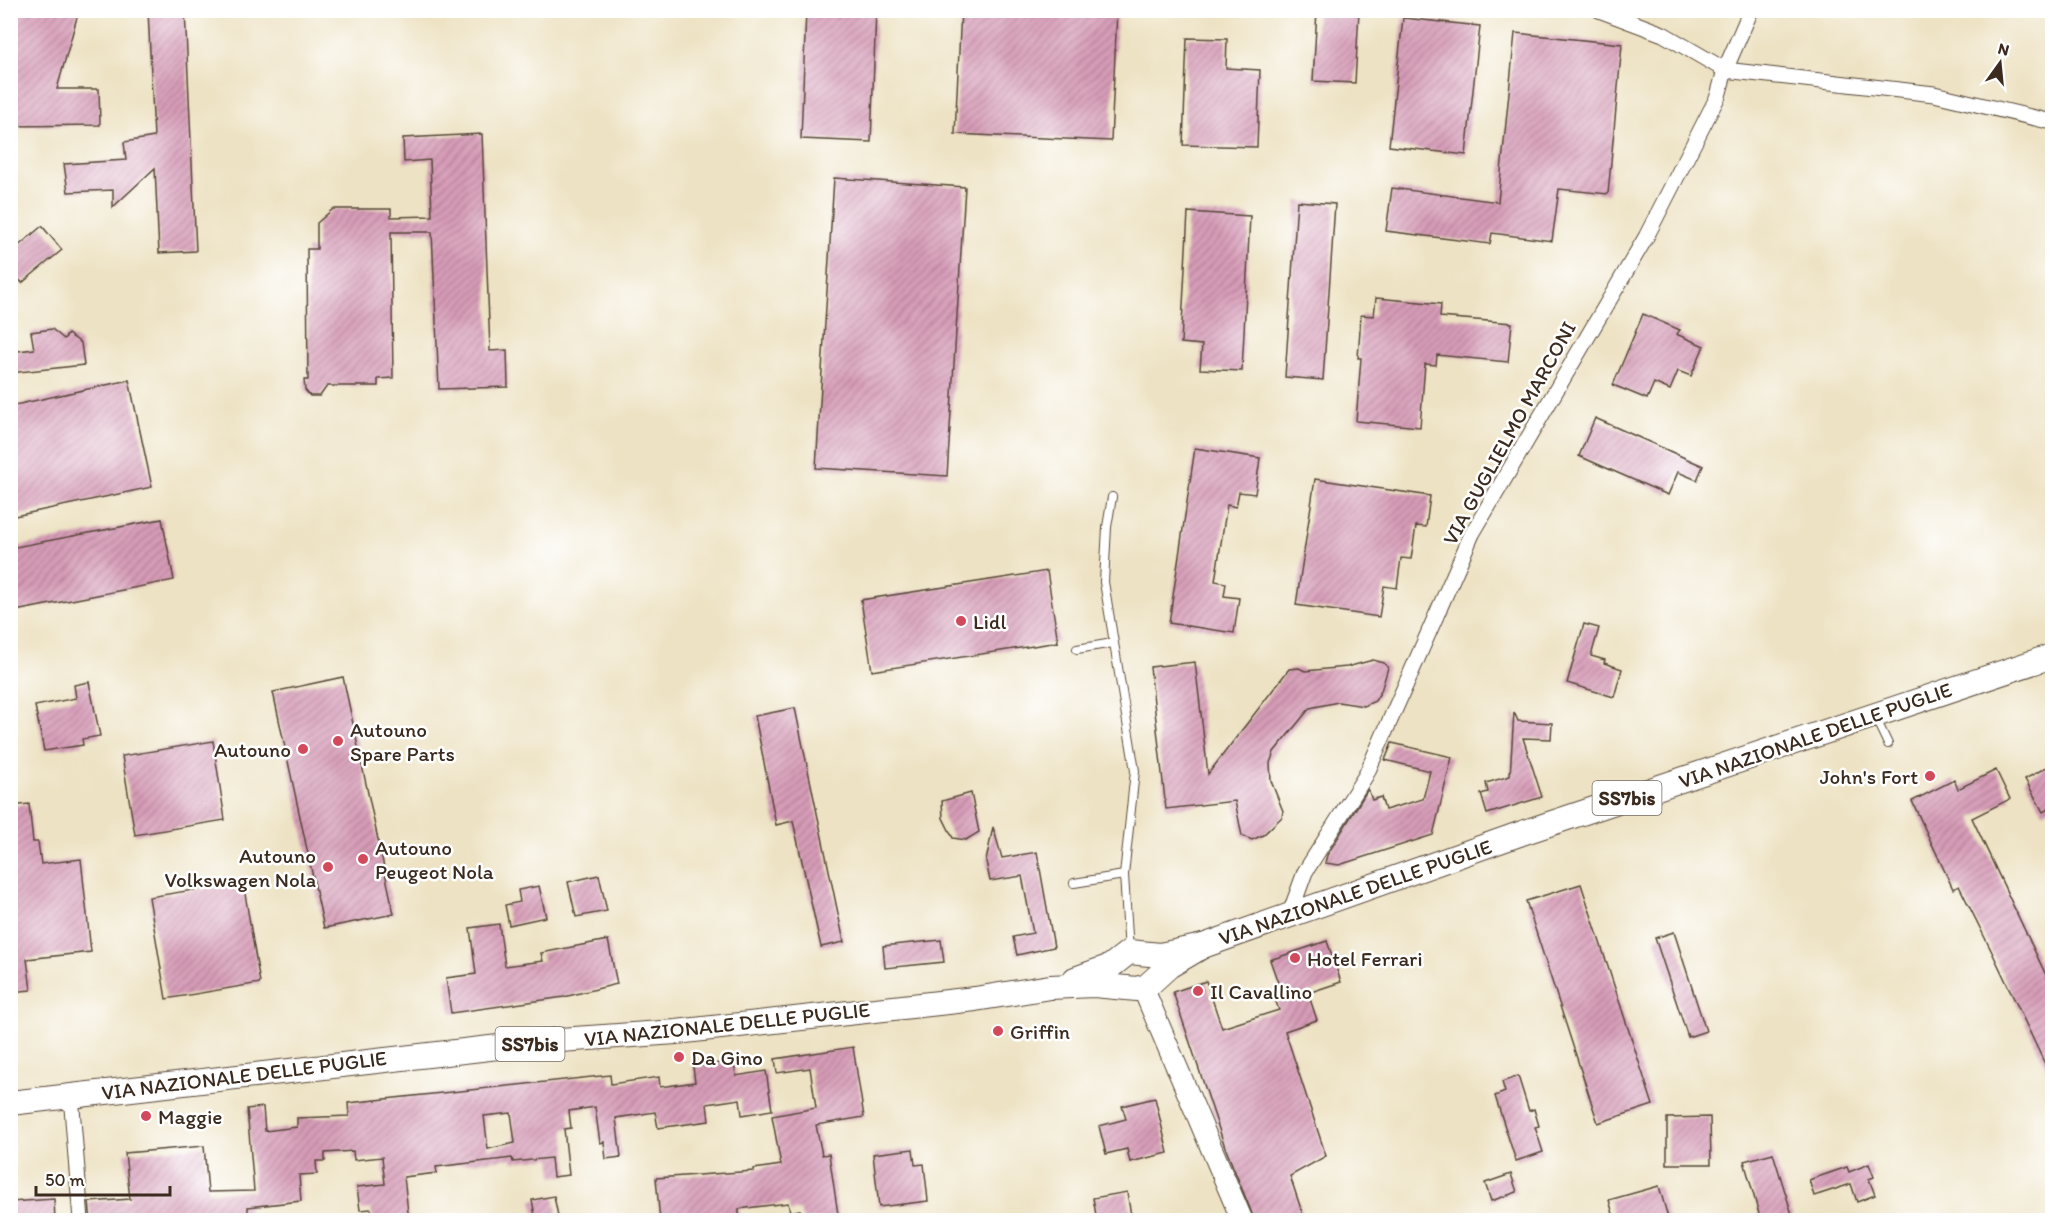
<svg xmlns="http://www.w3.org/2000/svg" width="2063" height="1231" viewBox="0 0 2063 1231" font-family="Itim,sans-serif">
<defs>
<pattern id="building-hatch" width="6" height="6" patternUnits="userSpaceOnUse" patternTransform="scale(1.5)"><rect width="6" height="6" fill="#d79cb8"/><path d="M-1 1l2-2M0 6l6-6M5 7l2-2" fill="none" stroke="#b07f95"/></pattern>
</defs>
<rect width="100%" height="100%" fill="#fff"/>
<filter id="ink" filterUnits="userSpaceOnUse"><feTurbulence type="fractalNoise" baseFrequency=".0167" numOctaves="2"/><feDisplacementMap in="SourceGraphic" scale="12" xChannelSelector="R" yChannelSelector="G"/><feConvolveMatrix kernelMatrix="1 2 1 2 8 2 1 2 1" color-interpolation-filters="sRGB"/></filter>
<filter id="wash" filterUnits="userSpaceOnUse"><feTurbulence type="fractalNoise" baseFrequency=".008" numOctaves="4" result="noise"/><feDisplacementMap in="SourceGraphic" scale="24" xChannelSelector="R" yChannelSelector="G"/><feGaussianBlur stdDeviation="1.35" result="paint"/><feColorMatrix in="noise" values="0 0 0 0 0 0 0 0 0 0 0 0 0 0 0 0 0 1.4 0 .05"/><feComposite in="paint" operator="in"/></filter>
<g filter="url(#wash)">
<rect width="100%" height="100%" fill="#ede2c3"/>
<g id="blocks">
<!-- building -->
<g fill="url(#building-hatch)" fill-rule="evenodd">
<polygon points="10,10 79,10 57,89 99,89 100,125 10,126"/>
<polygon points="148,10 185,10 196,251 159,253 155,168 113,207 113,190 68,192 64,164 126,160 124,142 154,137"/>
<polygon points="806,10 876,10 871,142 801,139"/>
<polygon points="961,10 1117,10 1111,141 955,134"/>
<polygon points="1317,10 1359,11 1355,83 1313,81"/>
<polygon points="1403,18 1480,26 1466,155 1389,146"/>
<polygon points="1515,33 1622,44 1608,194 1559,189 1552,241 1492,233 1490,244 1386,231 1392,188 1498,202"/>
<polygon points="1187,38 1227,39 1226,68 1260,70 1257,147 1183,145"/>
<polygon points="482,134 490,351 507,350 508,387 439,389 432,232 391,232 393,378 378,379 378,386 327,386 320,396 310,396 305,390 304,380 308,380 307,249 317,249 317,223 333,209 391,209 391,217 432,216 430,160 404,162 403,138"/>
<polygon points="834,178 965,187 947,476 816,468"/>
<polygon points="1297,201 1335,204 1323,380 1285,377"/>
<polygon points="1188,212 1250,216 1242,371 1200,369 1202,345 1181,343"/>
<polygon points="42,226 62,250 22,283 10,269 10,253"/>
<polygon points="1376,298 1441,304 1440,317 1512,323 1508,362 1437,355 1436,365 1425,364 1420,427 1356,421 1361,358 1358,358 1361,315 1374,316"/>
<polygon points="1643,314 1680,330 1676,334 1704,346 1691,376 1678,371 1670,390 1654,383 1647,399 1613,385"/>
<polygon points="52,329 64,339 68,334 81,343 84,365 10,373 10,352 34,349 31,332"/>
<polygon points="129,380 152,487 10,517 10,406"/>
<polygon points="1595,418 1703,466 1697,480 1678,472 1668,495 1579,456"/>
<polygon points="1195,448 1260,458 1255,494 1239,492 1236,507 1227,505 1215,581 1226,583 1224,596 1239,598 1234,633 1169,623"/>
<polygon points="1315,479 1430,496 1426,527 1416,526 1411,559 1401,558 1397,588 1384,586 1379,617 1296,605"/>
<polygon points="162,519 174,580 10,612 10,548"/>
<polygon points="1047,571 1058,642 872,671 861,600"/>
<polygon points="1584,624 1599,628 1591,656 1605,660 1604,663 1622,669 1614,697 1567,683"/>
<polygon points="1373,660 1384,663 1388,668 1381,691 1375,701 1364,706 1338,702 1310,708 1274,752 1270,763 1271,781 1283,811 1282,817 1263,835 1252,840 1242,836 1235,801 1166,809 1150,667 1195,662 1208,774 1289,669 1299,668 1305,671 1347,667"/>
<polygon points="343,677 394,914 324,928 273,692"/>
<polygon points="89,682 100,736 82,739 83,745 44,751 35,706 76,698 74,685"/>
<polygon points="795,708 844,942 821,947 793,821 776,825 755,716"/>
<polygon points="1514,712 1518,721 1552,723 1551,739 1523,738 1542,797 1487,814 1481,794 1488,792 1486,783 1510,776"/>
<polygon points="213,741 225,820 135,835 122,756"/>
<polygon points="1392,743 1452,757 1433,835 1339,865 1325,863 1327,855 1368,789 1372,800 1381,797 1385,810 1423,799 1430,771 1385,760"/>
<polygon points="2052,764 2052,807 2043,812 2025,779"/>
<polygon points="1996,770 2010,799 1972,818 2052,988 2052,1079 1991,950 1959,886 1953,889 1912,801 1954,780 1958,789"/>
<polygon points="971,793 979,832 966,840 953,838 943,818 942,801"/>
<polygon points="29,804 33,842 38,842 41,864 81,859 91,952 27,959 31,990 10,992 10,806"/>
<polygon points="993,827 1002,858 1037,852 1054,947 1017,955 1013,937 1033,933 1022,876 990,881 986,861"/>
<polygon points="599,875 607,911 576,917 568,882"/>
<polygon points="243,882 260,983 166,999 149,897"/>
<polygon points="1581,884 1653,1105 1598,1123 1526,901"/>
<polygon points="539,886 546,917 509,925 505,905 520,902 518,890"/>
<polygon points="499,924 505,966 543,961 541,953 608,940 617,984 564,997 451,1013 446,978 476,974 470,928"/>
<polygon points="1674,932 1706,1031 1688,1037 1655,938"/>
<polygon points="941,940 944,962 885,968 883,946"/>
<polygon points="1327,941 1341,982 1308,993 1317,1020 1285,1031 1326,1156 1290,1176 1305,1221 1255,1221 1225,1147 1173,992 1206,981 1222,1028 1279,1010 1273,994 1281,991 1270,960"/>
<polygon points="853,1047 864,1117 816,1125 822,1155 829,1154 839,1221 802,1219 800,1210 790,1212 788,1203 739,1209 739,1218 660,1221 656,1178 754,1171 754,1169 781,1165 772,1116 816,1108 810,1068 777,1073 775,1059"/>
<path d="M734,1061L736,1076L766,1071L772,1110L742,1115L740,1099L707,1104L709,1121L658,1128L655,1112L616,1118L621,1157L606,1159L604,1142L600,1143L595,1107L569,1111L571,1128L564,1129L569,1175L553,1177L551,1158L513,1162L512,1158L436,1167L437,1173L404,1177L409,1221H373L371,1209L360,1210L357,1187L385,1184L382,1157L354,1160L353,1151L325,1153V1161H316L317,1174L299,1175L301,1201L248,1207V1221H162V1218L91,1221L89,1202L130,1199L125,1153L204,1146L208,1192L254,1191L247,1109L263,1107L265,1131L297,1127V1118L349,1116L348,1103L610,1075L611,1084L659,1077L660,1087L695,1082L693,1067ZM511,1113L515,1143L488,1149L484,1116Z"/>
<polygon points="1518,1076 1529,1111 1534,1109 1539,1126 1535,1127 1543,1152 1516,1161 1495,1096 1505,1092 1502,1082"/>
<polygon points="1155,1098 1168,1153 1130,1162 1127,1149 1106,1154 1099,1126 1126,1119 1122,1106"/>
<polygon points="1710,1117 1711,1164 1667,1164 1667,1118"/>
<polygon points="913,1149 915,1165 924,1164 928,1201 879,1207 873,1154"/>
<polygon points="1773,1153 1786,1195 1794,1221 1761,1221 1744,1161"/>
<polygon points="1869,1164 1874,1177 1869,1179 1875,1195 1857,1202 1851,1184 1814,1196 1809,1180 1847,1167 1849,1172"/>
<polygon points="1511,1174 1517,1192 1491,1201 1485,1183"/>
<polygon points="1659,1186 1669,1221 1615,1221 1609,1200"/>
<polygon points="1127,1192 1132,1221 1097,1221 1093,1198"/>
<polygon points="554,1196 559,1221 536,1221 532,1200"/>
<polygon points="54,1199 55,1221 10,1221 10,1202"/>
</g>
</g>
</g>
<g filter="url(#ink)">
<use href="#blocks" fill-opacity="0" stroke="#564637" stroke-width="1.5"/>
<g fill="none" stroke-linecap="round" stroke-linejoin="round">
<defs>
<g id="lane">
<polyline points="1112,497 1107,527 1104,582 1135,771 1124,875 1129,951"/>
<polyline points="1077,649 1113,643"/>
<polyline points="1876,719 1888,744"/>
<polyline points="1074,883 1124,875"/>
</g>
<g id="street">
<polyline points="1599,10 1663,34 1725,70 1934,94 2052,122"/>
<polyline points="1289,916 1305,872 1366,775 1472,534 1646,237 1718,96 1725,70 1751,10"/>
<polyline points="71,1095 81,1220"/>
</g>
<polyline id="secondary" points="1143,988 1242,1220"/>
<g id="primary">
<polyline points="1075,979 1111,966 1129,952 1160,955 1203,946 1525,832 2052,656"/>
<polyline points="10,1103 560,1040 676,1032 975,999 1050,987 1094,985 1137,989 1147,986 1169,966 1203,946"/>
</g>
</defs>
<!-- lane casing -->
<use href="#lane" stroke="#564637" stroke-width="10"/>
<!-- street casing -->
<use href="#street" stroke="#564637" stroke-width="17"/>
<!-- secondary casing -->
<use href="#secondary" stroke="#564637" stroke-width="23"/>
<!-- primary casing -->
<use href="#primary" stroke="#564637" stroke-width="26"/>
<!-- lane -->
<use href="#lane" stroke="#fff" stroke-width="8"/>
<!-- street -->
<use href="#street" stroke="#fff" stroke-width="15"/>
<!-- secondary -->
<use href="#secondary" stroke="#fff" stroke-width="21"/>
<!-- primary -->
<use href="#primary" stroke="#fff" stroke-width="24"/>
</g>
</g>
<!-- markers -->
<g fill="#d1495b" stroke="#fff" stroke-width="2">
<circle cx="961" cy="621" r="6"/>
<circle cx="338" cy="741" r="6"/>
<circle cx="303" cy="749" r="6"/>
<circle cx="1930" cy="776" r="6"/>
<circle cx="363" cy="859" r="6"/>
<circle cx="328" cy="867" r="6"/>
<circle cx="1295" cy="958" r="6"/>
<circle cx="1198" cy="991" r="6"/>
<circle cx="998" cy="1031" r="6"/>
<circle cx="679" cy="1057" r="6"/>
<circle cx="146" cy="1116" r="6"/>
</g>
<g text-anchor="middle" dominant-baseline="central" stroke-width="5" stroke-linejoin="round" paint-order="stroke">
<!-- shield labels -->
<g fill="#fff" stroke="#766a62" stroke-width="1.5">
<rect x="1592.5" y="781" width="69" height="34" rx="4.5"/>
<rect x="495.5" y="1027" width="69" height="34" rx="4.5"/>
</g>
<g font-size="20" font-weight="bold" fill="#3b2a1e">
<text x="1627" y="798">SS7bis</text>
<text x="530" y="1044">SS7bis</text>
</g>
<!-- street labels -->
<g font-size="21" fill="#3b2a1e" stroke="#fff">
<text transform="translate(1509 433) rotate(-61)">VIA GUGLIELMO MARCONI</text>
<text transform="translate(1815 735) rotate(-19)">VIA NAZIONALE DELLE PUGLIE</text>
<text transform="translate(1355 892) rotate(-19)">VIA NAZIONALE DELLE PUGLIE</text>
<text transform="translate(727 1024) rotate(-6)">VIA NAZIONALE DELLE PUGLIE</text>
<text transform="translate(244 1075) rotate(-7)">VIA NAZIONALE DELLE PUGLIE</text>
</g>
<!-- poi labels -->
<g font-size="21" fill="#3b2a1e" stroke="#fff" text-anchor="start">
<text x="973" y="621">Lidl</text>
<text x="350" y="729">Autouno<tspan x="350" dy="24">Spare Parts</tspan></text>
<text x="291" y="749" text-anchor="end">Autouno</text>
<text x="1918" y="776" text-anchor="end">John's Fort</text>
<text x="375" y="847">Autouno<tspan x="375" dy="24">Peugeot Nola</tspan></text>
<text x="316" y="855" text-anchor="end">Autouno<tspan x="316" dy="24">Volkswagen Nola</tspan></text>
<text x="1307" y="958">Hotel Ferrari</text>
<text x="1210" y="991">Il Cavallino</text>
<text x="1010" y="1031">Griffin</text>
<text x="691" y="1057">Da Gino</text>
<text x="158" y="1116">Maggie</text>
</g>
</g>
<!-- margin -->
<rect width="2063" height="1231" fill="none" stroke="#fff" stroke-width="36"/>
<!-- north arrow -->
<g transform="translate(2000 63) rotate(15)" stroke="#ffffff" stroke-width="4.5" paint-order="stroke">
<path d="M0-4.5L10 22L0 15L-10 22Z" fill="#3b2a1e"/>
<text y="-9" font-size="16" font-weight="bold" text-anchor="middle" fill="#3b2a1e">N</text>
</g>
<!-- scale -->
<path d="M36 1186v9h134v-9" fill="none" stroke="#3b2a1e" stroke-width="3"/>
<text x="45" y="1186" font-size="18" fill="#3b2a1e" stroke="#ffffff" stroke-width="4.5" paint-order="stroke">50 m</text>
</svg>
